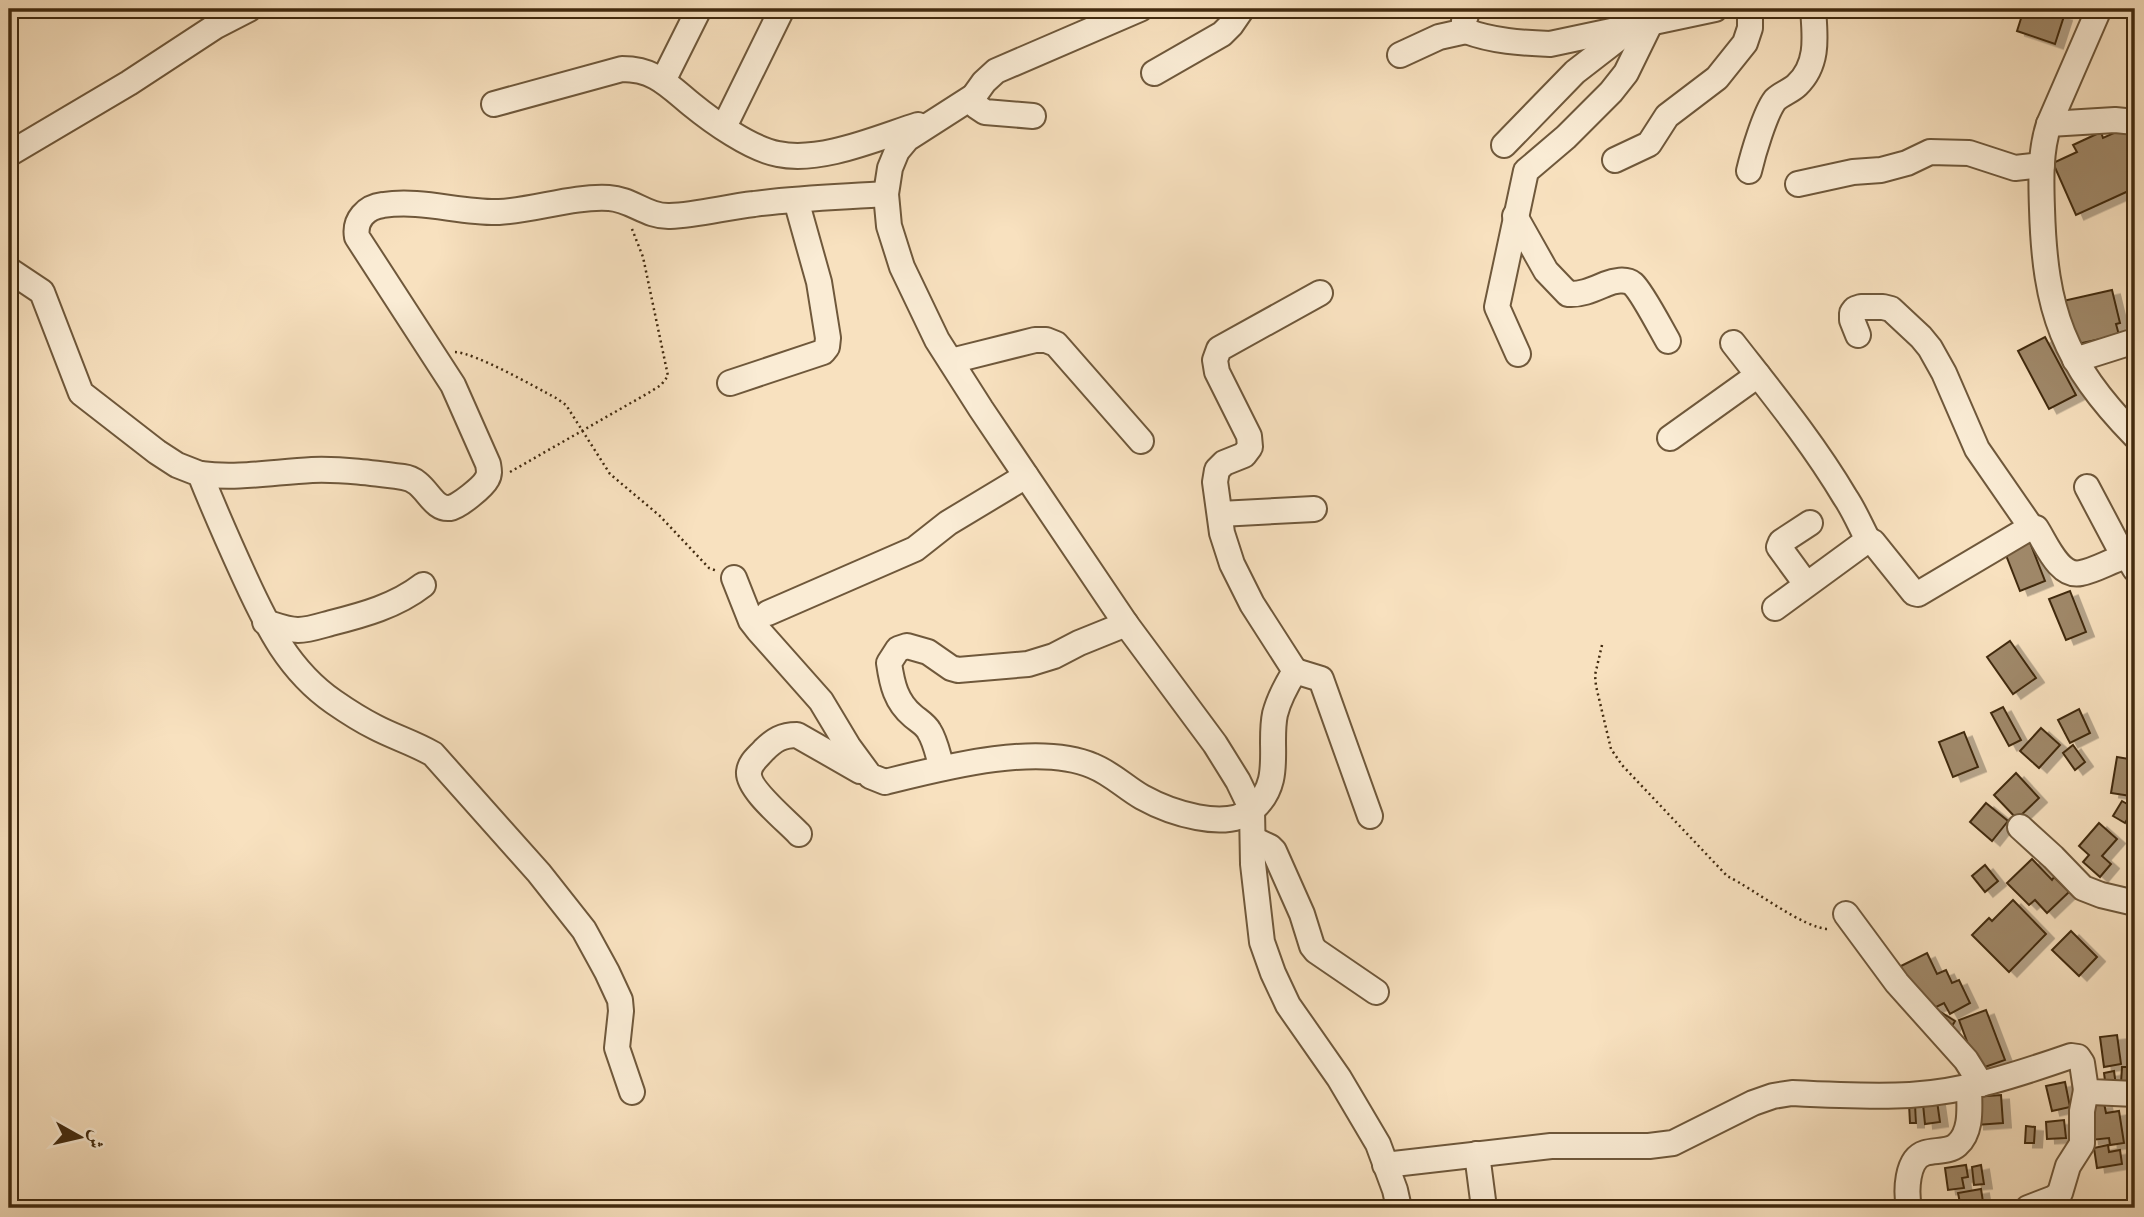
<svg xmlns="http://www.w3.org/2000/svg" width="2144" height="1217" viewBox="0 0 2144 1217" font-family="'IM FELL French Canon',Amiri,serif">
<defs>
<filter id="shadow"><feDropShadow dx="8" dy="4.5" stdDeviation="0" flood-color="#0004"/></filter>
</defs>
<rect width="100%" height="100%" fill="#f8e1bf"/>
<filter id="stains"><feTurbulence type="fractalNoise" baseFrequency=".00286" numOctaves="4"/><feColorMatrix values="0 0 0 0 .2 0 0 0 0 .09 0 0 0 0 .02 0 0 0 .5 -.17"/></filter>
<radialGradient id="worn" r=".72"><stop offset=".6" stop-color="#630" stop-opacity="0"/><stop offset="1" stop-color="#630" stop-opacity=".3"/></radialGradient>
<!-- building -->
<g fill="#a0896b" stroke="#412a0f" stroke-width="2" filter="url(#shadow)">
<polygon points="2024,9 2044,9 2064,16 2055,44 2017,31"/>
<polygon points="2125,128 2131,143 2135,141 2135,188 2076,215 2053,163 2077,152 2073,145 2101,132 2103,138"/>
<polygon points="2112,290 2120,323 2116,324 2119,335 2073,345 2063,301"/>
<polygon points="2045,337 2076,395 2049,409 2018,351"/>
<polygon points="2029,540 2045,581 2020,591 2004,550"/>
<polygon points="2070,591 2086,632 2066,640 2049,599"/>
<polygon points="2010,641 2036,678 2013,694 1987,657"/>
<polygon points="2003,707 2021,740 2009,746 1991,713"/>
<polygon points="2079,709 2090,733 2070,743 2058,720"/>
<polygon points="2041,728 2060,745 2039,768 2020,751"/>
<polygon points="1964,732 1978,767 1953,777 1939,742"/>
<polygon points="2073,745 2085,762 2075,770 2063,753"/>
<polygon points="2117,757 2135,760 2131,796 2111,793"/>
<polygon points="2016,773 2039,798 2017,819 1994,795"/>
<polygon points="2122,801 2134,808 2125,823 2113,816"/>
<polygon points="1986,803 2008,821 1992,841 1970,822"/>
<polygon points="2099,823 2117,839 2102,856 2111,864 2100,877 2083,862 2089,855 2079,846"/>
<polygon points="2032,859 2052,880 2054,877 2069,892 2047,913 2035,900 2029,905 2007,883"/>
<polygon points="1985,865 1998,881 1985,892 1972,876"/>
<polygon points="2013,900 2046,934 2009,972 1972,935 1989,918 1992,921"/>
<polygon points="2071,931 2097,957 2079,976 2052,950"/>
<polygon points="1927,953 1937,974 1946,970 1952,983 1959,980 1970,1003 1950,1014 1944,1003 1928,1011 1899,967"/>
<polygon points="1986,1010 2005,1060 1982,1068 1974,1060 1959,1020"/>
<polygon points="1939,1011 1955,1021 1949,1031 1933,1021"/>
<polygon points="2117,1035 2121,1064 2104,1067 2100,1037"/>
<polygon points="2122,1067 2128,1067 2128,1083 2121,1083"/>
<polygon points="2114,1071 2116,1086 2106,1088 2104,1073"/>
<polygon points="2065,1082 2070,1107 2052,1111 2046,1086"/>
<polygon points="2001,1095 2003,1123 1976,1125 1974,1097"/>
<polygon points="1937,1101 1940,1122 1925,1124 1923,1104"/>
<polygon points="2104,1103 2106,1113 2119,1111 2124,1143 2110,1145 2109,1138 2091,1140 2086,1105"/>
<polygon points="1909,1104 1915,1104 1916,1123 1910,1123"/>
<polygon points="2127,1116 2135,1116 2135,1134 2128,1134"/>
<polygon points="2064,1120 2066,1138 2047,1139 2046,1122"/>
<polygon points="2026,1126 2035,1127 2034,1143 2025,1143"/>
<polygon points="2108,1145 2109,1152 2120,1150 2122,1164 2097,1168 2094,1148"/>
<polygon points="1966,1165 1968,1177 1962,1178 1964,1188 1948,1190 1945,1168"/>
<polygon points="1981,1165 1984,1184 1974,1185 1972,1167"/>
<polygon points="1981,1189 1984,1208 1961,1208 1958,1193"/>
<rect x="2068" y="1200" width="32" height="8"/>
</g>
<g fill="none" stroke-linecap="round" stroke-linejoin="round">
<defs>
<g id="minor">
<polyline points="1140,9 996,71 984,82 974,96 907,139 897,151 890,168 886,194 889,226 902,267 937,340 981,409 1126,624 1215,744 1238,781 1252,810 1253,864 1262,942 1273,973 1288,1005 1339,1078 1378,1144 1395,1190 1399,1208"/>
<path d="M1468,9L1464,21L1466,31C1492,41 1522,43 1550,44L1715,9"/>
<path d="M2099,9L2049,124C2040,151 2041,181 2042,209C2045,311 2063,362 2135,436"/>
<polyline points="1400,55 1439,37 1466,31"/>
<polyline points="1154,73 1222,34 1231,25 1242,9"/>
<polyline points="663,81 699,9"/>
<polyline points="974,96 976,106 985,112 1033,116"/>
<path d="M494,104L622,69C654,69 667,84 691,104C713,122 751,149 778,154C821,163 877,138 918,125"/>
<polyline points="2049,124 2115,120 2135,122"/>
<polyline points="724,127 782,9"/>
<polyline points="1504,145 1575,72 1628,31"/>
<polyline points="9,154 129,83 216,26 249,9"/>
<polyline points="1615,160 1649,144 1667,116 1717,78 1745,43 1750,28 1750,9"/>
<path d="M1749,171C1753,154 1765,113 1775,100C1781,94 1791,91 1797,85C1819,64 1815,36 1813,9"/>
<polyline points="1798,184 1853,172 1881,170 1907,163 1930,152 1969,153 2015,168 2042,165"/>
<path d="M1515,216L1546,271L1568,294C1582,295 1594,289 1606,284C1613,281 1626,278 1633,284C1642,292 1661,329 1668,341"/>
<path d="M9,270L42,292L81,393L157,452L177,465L200,474C214,509 229,543 245,578C267,626 289,671 334,702C347,711 361,720 375,727C394,737 414,743 433,754L539,873L584,930L607,972L620,1000L621,1011L617,1048L632,1092"/>
<polyline points="1858,335 1852,320 1852,313 1855,309 1861,307 1883,307 1891,309 1921,337 1930,348 1944,373 1977,449 2031,527"/>
<path d="M1733,343C1772,393 1813,443 1845,497C1854,510 1860,525 1868,540"/>
<polyline points="1518,354 1497,307 1526,171 1566,137 1611,92 1626,73 1650,24"/>
<polyline points="2075,360 2135,341"/>
<polyline points="951,361 1035,340 1046,340 1056,344 1141,441"/>
<polyline points="730,383 823,352 827,347 828,338 819,282 796,200"/>
<polyline points="1670,438 1758,375"/>
<path d="M200,474C238,479 274,472 312,470C343,469 373,473 403,477C427,480 430,510 450,508C458,507 483,487 487,479C490,474 489,470 488,464L453,385L357,237C354,220 366,207 383,205C422,199 460,213 499,212C536,210 572,196 609,198C631,199 647,217 670,216C698,215 726,207 754,204C798,198 842,197 886,194"/>
<polyline points="2087,487 2124,557"/>
<polyline points="1220,514 1314,509"/>
<path d="M734,578L751,621L758,630L821,701L848,746L870,776L885,782C941,768 1038,742 1093,766C1111,773 1126,788 1142,797C1169,812 1226,832 1253,809C1284,782 1268,747 1275,714C1279,698 1287,684 1295,671L1252,604L1232,564L1222,533L1215,482L1217,470L1224,463L1244,455L1250,447L1249,436L1217,372L1215,360L1219,349L1320,293"/>
<polyline points="1806,584 1779,547 1781,542 1810,523"/>
<path d="M1775,608L1868,540L1873,542L1914,593L1918,594L2031,527L2036,528C2046,543 2059,578 2081,573C2096,570 2110,561 2124,557L2129,559L2135,569"/>
<polyline points="768,613 915,549 948,523 1026,476"/>
<path d="M265,622C275,625 287,630 298,630C308,630 320,626 331,623C363,615 396,606 423,585"/>
<polyline points="1295,671 1321,679 1370,816"/>
<path d="M942,768C938,756 936,742 929,731C926,725 919,721 913,716C896,702 892,684 889,663L898,649L907,646L928,652L951,668L958,670L1028,664L1054,656L1079,643L1126,624"/>
<polyline points="2020,827 2053,857 2083,888 2101,895 2135,903"/>
<path d="M799,834C787,821 747,789 749,772C750,762 758,757 764,750C774,740 782,735 797,735L860,771"/>
<polyline points="1253,839 1270,847 1274,851 1302,914 1312,946 1316,951 1376,992"/>
<polyline points="1846,914 1897,983 1966,1060 1981,1084"/>
<polyline points="1477,1154 1484,1208"/>
<path d="M1385,1165L1551,1146H1649L1673,1143L1753,1103L1773,1096L1792,1093C1831,1095 1871,1097 1910,1095C1965,1092 2019,1074 2071,1056L2078,1057L2082,1063L2086,1090L2091,1092L2135,1094"/>
<path d="M1909,1208C1906,1192 1906,1159 1925,1153C1935,1150 1949,1152 1957,1145C1973,1131 1969,1105 1969,1086"/>
<polyline points="2028,1208 2054,1198 2060,1193 2068,1166 2082,1144 2082,1111 2086,1090"/>
</g>
</defs>
<!-- minor casing -->
<use href="#minor" stroke="#6f583b" stroke-width="28"/>
<!-- path -->
<g stroke="#412a0f" stroke-width="2.5" stroke-dasharray="2 3.5" stroke-linecap="butt">
<path d="M455,352C476,353 535,387 556,398L566,405L610,474L660,516L709,568L717,571"/>
<polyline points="510,472 650,392 661,385 668,376 643,257 632,229"/>
<path d="M1602,645L1595,675L1596,686L1611,749L1622,765L1727,876C1754,889 1804,929 1829,929"/>
</g>
<!-- minor -->
<use href="#minor" stroke="#faecd5" stroke-width="24"/>
</g>
<!-- margin -->
<rect width="2144" height="1217" fill="none" stroke="#f8e1bf" stroke-width="35"/>
<rect x="10" y="10" width="2123" height="1196" fill="none" stroke="#412a0f" stroke-width="3.5"/>
<rect x="18" y="18" width="2109" height="1182" fill="none" stroke="#412a0f" stroke-width="2"/>
<!-- north arrow -->
<g transform="translate(80 1137) rotate(98)" stroke="#faecd5" stroke-width="5" paint-order="stroke">
<path d="M0-5L12 26L0 18L-12 26Z" fill="#412a0f"/>
<text y="-10" font-size="19" font-weight="bold" text-anchor="middle" fill="#412a0f">ش</text>
</g>
<rect width="100%" height="100%" filter="url(#stains)"/>
<rect width="100%" height="100%" fill="url(#worn)"/>
</svg>
